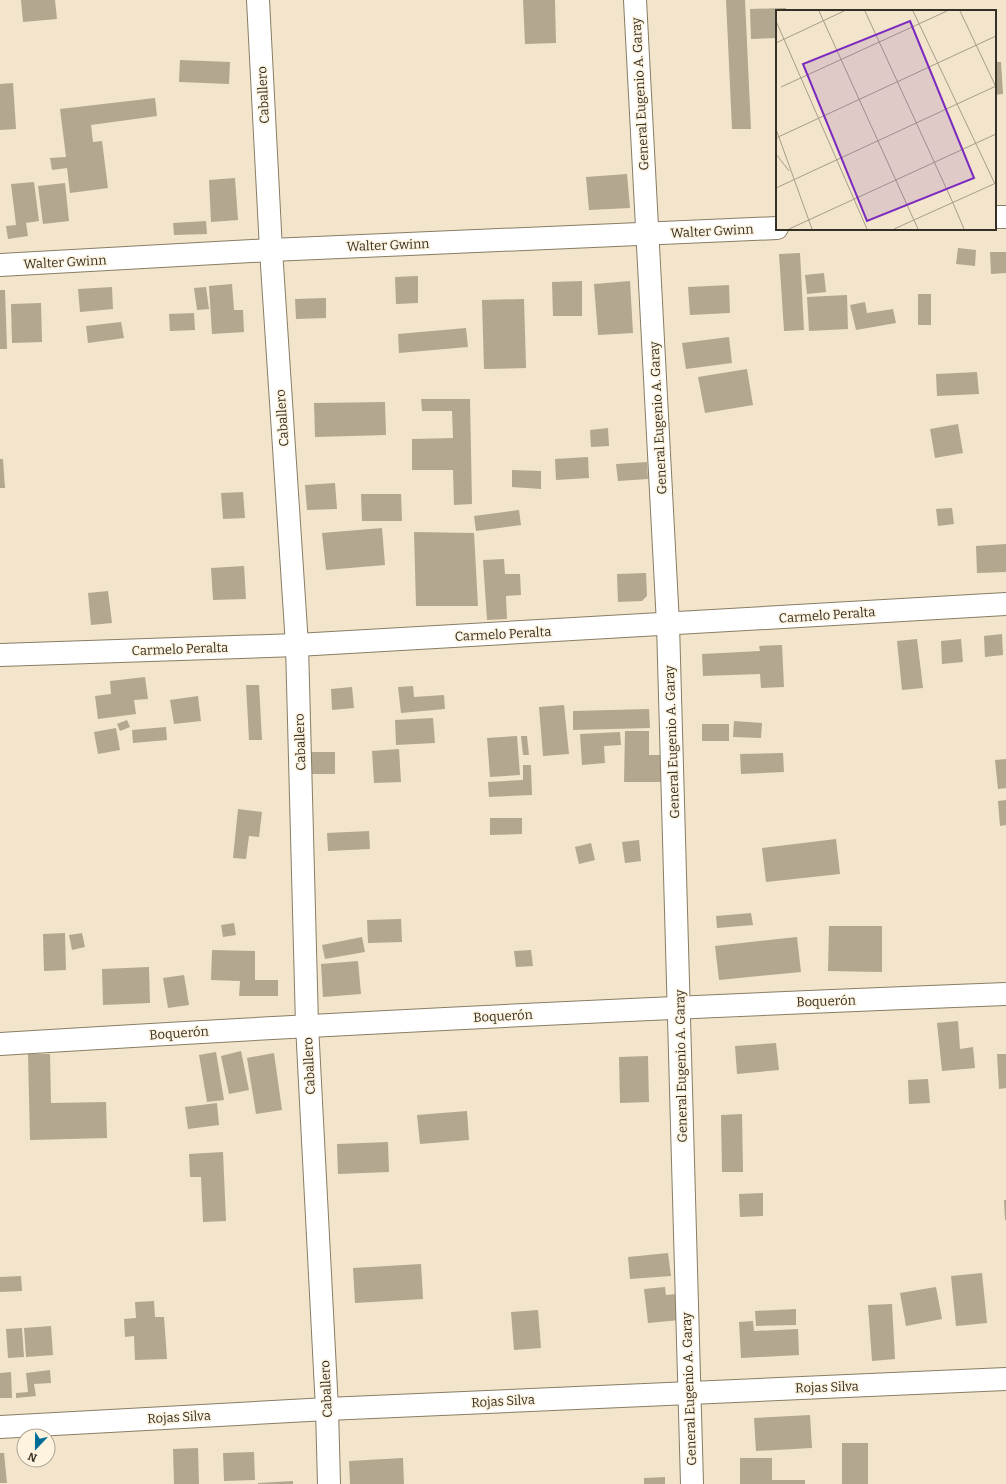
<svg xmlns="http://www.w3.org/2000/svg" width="1006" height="1484" viewBox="0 0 1006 1484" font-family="Bitter,serif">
<rect width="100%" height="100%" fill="#f2e5cb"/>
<!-- building -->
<g fill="#b3a78f">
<polygon points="21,0 55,0 57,19 23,22"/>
<polygon points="523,0 555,0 556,43 525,44"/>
<polygon points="726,0 745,0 751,129 732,129"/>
<polygon points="786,8 786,11 777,11 777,38 751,39 750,9"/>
<polygon points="180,60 230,62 229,84 179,82"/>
<polygon points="995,62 1001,62 1003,94 995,95"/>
<polygon points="13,83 16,129 0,130 0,84"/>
<polygon points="155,98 157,116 91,125 93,142 102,141 108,188 70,193 67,168 52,170 50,158 66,157 60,109"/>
<polygon points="627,174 630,208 589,210 586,177"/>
<polygon points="235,178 238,220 211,222 209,180"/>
<polygon points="34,182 39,221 26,223 28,236 8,239 6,226 16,225 11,184"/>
<polygon points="65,183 69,221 43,224 38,186"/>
<polygon points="206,221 207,234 174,235 173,223"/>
<polygon points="958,248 976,250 975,266 956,264"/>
<polygon points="990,252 1006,252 1006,273 991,274"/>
<polygon points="800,253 804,330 784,331 779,254"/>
<polygon points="824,273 826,292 807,294 805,275"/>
<polygon points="418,276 418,303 396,304 395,277"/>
<polygon points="582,281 582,316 553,316 552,282"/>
<polygon points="630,281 633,333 598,335 594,284"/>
<polygon points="232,284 234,310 243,310 244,332 212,334 209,286"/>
<polygon points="729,285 730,313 690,315 688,287"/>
<polygon points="112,287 113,309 80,312 78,289"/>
<polygon points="206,287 209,309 197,310 194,288"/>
<polygon points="0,290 5,290 7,349 0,349"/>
<rect x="918" y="294" width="13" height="31"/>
<polygon points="847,295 848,329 809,331 807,297"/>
<polygon points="326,298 326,318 296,319 295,299"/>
<polygon points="524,299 526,368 484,369 482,300"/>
<polygon points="865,302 867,313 893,309 896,323 856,330 850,305"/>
<polygon points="41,303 42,342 12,343 11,304"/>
<polygon points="194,313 195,330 170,331 169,314"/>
<polygon points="121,322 124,338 88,343 86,326"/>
<polygon points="466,328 468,347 399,353 398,334"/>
<polygon points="729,337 732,363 686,369 682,343"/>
<polygon points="747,369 753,405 705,413 698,377"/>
<polygon points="977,372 979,394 937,396 936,374"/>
<polygon points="421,399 470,399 472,504 454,505 453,470 412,470 412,439 453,438 452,411 422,411"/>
<polygon points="385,402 386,435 315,437 314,403"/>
<polygon points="958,424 963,453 935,458 930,429"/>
<polygon points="608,428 609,446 591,447 590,430"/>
<polygon points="588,457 589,478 556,480 555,459"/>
<polygon points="0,459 3,459 5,488 0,488"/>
<polygon points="647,462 648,479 618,481 616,464"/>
<polygon points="512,470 541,471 541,489 512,487"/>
<polygon points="335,483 337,509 307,510 305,485"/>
<polygon points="243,492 245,518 223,519 221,493"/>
<polygon points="361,494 401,494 402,521 362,521"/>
<polygon points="952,508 954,524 938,526 936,509"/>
<polygon points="519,510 521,525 476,531 474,516"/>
<polygon points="382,528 385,565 326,570 322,533"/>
<polygon points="414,532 474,533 478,606 416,606"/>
<polygon points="1006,544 1006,572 977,573 976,546"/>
<polygon points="504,559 505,574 520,574 521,595 506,596 507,619 487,620 483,560"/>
<polygon points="244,566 246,599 213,600 211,568"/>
<polygon points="646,573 647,596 642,601 618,602 617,574"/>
<polygon points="108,591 112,623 91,625 88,593"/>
<polygon points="1002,634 1003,655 985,657 984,636"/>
<polygon points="917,639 923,688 902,690 897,641"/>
<polygon points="961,639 963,662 942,664 941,641"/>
<polygon points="782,645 784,687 761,688 760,674 703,676 702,654 760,651 759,646"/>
<polygon points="145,677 148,699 134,700 136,714 98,719 95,696 111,694 110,681"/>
<polygon points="246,685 259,685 262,740 249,740"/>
<polygon points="413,686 414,697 444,695 445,709 401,713 398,687"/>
<polygon points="352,687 354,708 332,710 331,689"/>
<polygon points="198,696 201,721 174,724 170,700"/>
<polygon points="564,705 569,754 543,756 539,707"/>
<polygon points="649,709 650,728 573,730 573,711"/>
<polygon points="433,718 435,743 396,745 395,720"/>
<polygon points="127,720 130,727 120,731 117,724"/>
<polygon points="734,721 762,723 761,738 733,737"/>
<rect x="702" y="724" width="27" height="17"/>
<polygon points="166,727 167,740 133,743 132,730"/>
<polygon points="116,728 120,750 98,754 94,732"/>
<polygon points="625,731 649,731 649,755 661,755 661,782 624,782"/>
<polygon points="620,732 621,745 604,746 605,763 582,765 580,734"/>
<polygon points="517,736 520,775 490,777 487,738"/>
<polygon points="521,736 527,736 529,755 523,755"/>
<polygon points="399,749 401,782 374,783 372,751"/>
<polygon points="304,752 335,752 335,774 305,774"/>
<polygon points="783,753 784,772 741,774 740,754"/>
<polygon points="1006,759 1006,788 998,789 995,760"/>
<polygon points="523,765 531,765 532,795 489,797 488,782 523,780"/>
<polygon points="1006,800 1006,825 1000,826 998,801"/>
<polygon points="238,809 262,812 259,837 249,836 246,859 233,858"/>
<polygon points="490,818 522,818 522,834 490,835"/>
<polygon points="369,831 370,849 328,851 327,833"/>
<polygon points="836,839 840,874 766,882 762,848"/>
<polygon points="639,840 641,861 625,863 622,842"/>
<polygon points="591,843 595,860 579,864 575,847"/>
<polygon points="751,913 753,925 717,928 716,916"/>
<polygon points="401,919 402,942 368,943 367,920"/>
<polygon points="234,923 236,935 223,937 221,925"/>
<polygon points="829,926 882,926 882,972 828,971"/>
<polygon points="65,933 66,970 44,971 43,934"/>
<polygon points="82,933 85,947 72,950 69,935"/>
<polygon points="362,937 365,952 325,959 322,945"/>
<polygon points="797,937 801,972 719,980 715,946"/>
<polygon points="212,950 255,951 255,980 278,980 278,996 239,996 240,981 211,980"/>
<polygon points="531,950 533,966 516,967 514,951"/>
<polygon points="358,961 361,994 323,997 321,964"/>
<polygon points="149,967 150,1003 103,1005 102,969"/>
<polygon points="184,975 189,1005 168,1008 163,978"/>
<polygon points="958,1021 960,1049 973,1047 975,1068 942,1071 937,1023"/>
<polygon points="776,1043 779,1070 737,1074 735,1046"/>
<polygon points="241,1051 249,1090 229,1094 221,1056"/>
<polygon points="216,1052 224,1100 207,1102 199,1055"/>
<polygon points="274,1053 282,1110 256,1114 247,1058"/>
<polygon points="28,1054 50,1054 51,1103 106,1102 107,1138 30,1140"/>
<polygon points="997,1054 1006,1054 1006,1088 999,1089"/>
<polygon points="648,1056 649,1102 620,1103 619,1057"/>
<polygon points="928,1079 930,1103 909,1104 908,1080"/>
<polygon points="217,1103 219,1125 188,1129 185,1107"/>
<polygon points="467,1111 469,1140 420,1144 417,1115"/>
<polygon points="742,1114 743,1172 722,1172 721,1115"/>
<polygon points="388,1142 389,1172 338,1174 337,1144"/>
<polygon points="223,1152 226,1221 203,1222 201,1177 190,1177 189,1154"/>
<polygon points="763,1193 763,1216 740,1217 739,1194"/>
<polygon points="1004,1200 1006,1200 1006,1220 1005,1220"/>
<polygon points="668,1253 671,1276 630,1279 628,1257"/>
<polygon points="421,1264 423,1299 355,1303 353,1268"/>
<polygon points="982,1273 987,1323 956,1326 951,1276"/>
<polygon points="21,1276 22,1291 0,1292 0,1277"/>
<polygon points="665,1287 666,1295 676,1294 680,1320 648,1323 644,1289"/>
<polygon points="936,1287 942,1319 906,1326 900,1293"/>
<polygon points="154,1301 155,1317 164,1317 167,1359 135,1360 134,1336 125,1337 124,1319 136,1318 135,1302"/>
<polygon points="892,1304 895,1359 872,1361 868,1305"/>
<polygon points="796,1309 796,1325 756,1326 755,1311"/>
<polygon points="538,1310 541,1348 514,1350 511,1312"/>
<polygon points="753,1321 754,1331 798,1329 799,1355 741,1358 739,1322"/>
<polygon points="51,1326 53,1355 26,1357 24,1328"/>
<polygon points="22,1328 24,1357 8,1358 6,1329"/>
<polygon points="50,1370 51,1383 34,1384 36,1396 16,1398 16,1393 28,1392 26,1373"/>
<polygon points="11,1372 12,1398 0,1398 0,1373"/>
<polygon points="810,1415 812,1448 756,1451 754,1418"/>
<rect x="842" y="1443" width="26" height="41"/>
<polygon points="198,1448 199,1484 174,1484 173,1449"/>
<polygon points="254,1452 255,1480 224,1481 223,1453"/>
<polygon points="0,1453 4,1453 7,1483 0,1483"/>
<polygon points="403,1458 404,1484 350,1484 349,1461"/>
<polygon points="740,1458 772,1458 772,1480 805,1480 805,1484 740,1484"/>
<polygon points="665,1477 665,1484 644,1484 644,1478"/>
<polygon points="293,1481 293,1484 258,1484 258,1483"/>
</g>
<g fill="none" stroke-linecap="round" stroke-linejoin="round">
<defs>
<g id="minor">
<polyline points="258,0 271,250 297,645 307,1025 327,1409 329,1484"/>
<polyline points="635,0 668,624 692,1484"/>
<polyline points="995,217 1006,217"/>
<polyline points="0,265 271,250 777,228"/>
<polyline points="0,655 297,645 1006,604"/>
<path d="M0,1044C335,1023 670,1007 1006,994"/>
<polyline points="0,1427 327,1409 1006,1379"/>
</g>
</defs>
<!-- minor casing -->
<use href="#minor" stroke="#887d65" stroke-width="24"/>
<!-- minor -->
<use href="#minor" stroke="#fff" stroke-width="22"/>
</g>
<g text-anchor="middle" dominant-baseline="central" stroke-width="3" stroke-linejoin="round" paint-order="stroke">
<!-- street labels -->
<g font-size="13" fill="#353026" stroke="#fdf3de">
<text transform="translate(640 94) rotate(-93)">General Eugenio A. Garay</text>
<text transform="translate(263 95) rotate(-93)">Caballero</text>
<text transform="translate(712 231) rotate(-3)">Walter Gwinn</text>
<text transform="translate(388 245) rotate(-2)">Walter Gwinn</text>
<text transform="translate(65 262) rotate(-3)">Walter Gwinn</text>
<text transform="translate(282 418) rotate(-94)">Caballero</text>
<text transform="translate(658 418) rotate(-93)">General Eugenio A. Garay</text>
<text transform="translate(827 615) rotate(-4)">Carmelo Peralta</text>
<text transform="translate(503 634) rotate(-3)">Carmelo Peralta</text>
<text transform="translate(180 649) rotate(-2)">Carmelo Peralta</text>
<text transform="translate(300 742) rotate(-92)">Caballero</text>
<text transform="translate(672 742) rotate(-92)">General Eugenio A. Garay</text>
<text transform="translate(826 1001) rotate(-2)">Boquerón</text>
<text transform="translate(503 1016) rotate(-3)">Boquerón</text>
<text transform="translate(179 1033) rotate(-4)">Boquerón</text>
<text transform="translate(309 1066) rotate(-93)">Caballero</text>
<text transform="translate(681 1066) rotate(-91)">General Eugenio A. Garay</text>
<text transform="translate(827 1387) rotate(-2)">Rojas Silva</text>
<text transform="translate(326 1389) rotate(-93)">Caballero</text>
<text transform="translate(689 1389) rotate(-92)">General Eugenio A. Garay</text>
<text transform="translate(503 1401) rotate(-3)">Rojas Silva</text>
<text transform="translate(179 1417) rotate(-3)">Rojas Silva</text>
</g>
</g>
<!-- overview -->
<g transform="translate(776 10)">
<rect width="220" height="220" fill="#f2e5cb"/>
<path fill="none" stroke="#a69d89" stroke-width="1" d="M43,1L142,219M89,1L177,193M137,1L219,174M184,1L220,77M0,11L91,219M0,33L68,1M5,77L171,1M0,119L36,219M0,128L220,26M0,144L13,161M0,178L220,76M177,193L188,219M13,219L220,124M118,219L220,173"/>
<path fill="#7b2cbf" fill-opacity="0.15" stroke="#7b2cbf" stroke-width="2" d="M134,11L198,168L91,211L27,54Z"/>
<rect width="220" height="220" fill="none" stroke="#353026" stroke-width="2"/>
</g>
<!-- north arrow -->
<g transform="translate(36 1448) rotate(202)"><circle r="19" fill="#fdf3de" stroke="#ada594"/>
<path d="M0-3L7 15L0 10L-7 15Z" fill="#006d99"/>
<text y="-6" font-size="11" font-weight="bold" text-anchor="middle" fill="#353026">N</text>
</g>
</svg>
